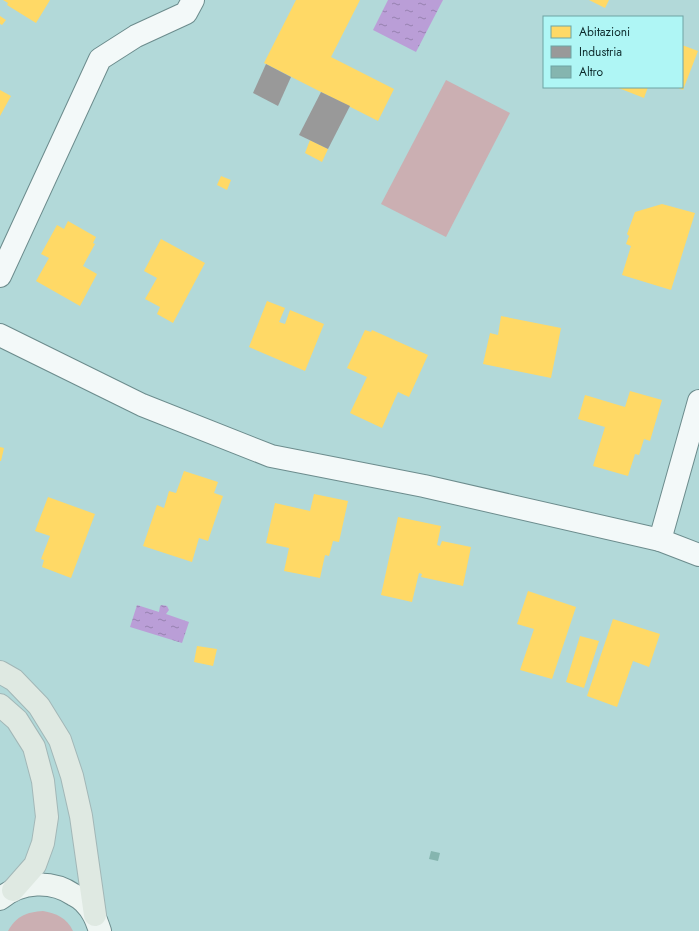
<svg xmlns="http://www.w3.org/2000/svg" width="699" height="931" viewBox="0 0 699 931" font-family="Jost,sans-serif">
<defs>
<pattern id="water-ripples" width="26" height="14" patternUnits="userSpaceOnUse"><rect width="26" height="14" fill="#ba9ed7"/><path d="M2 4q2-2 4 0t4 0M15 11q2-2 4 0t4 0" fill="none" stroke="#9681af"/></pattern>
</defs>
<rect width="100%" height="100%" fill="#b2d9d9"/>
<!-- grass -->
<g fill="#cbafb2">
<polygon points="446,80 510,113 446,237 381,204"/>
<path d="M43,911C56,913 67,918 73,931H8C16,916 27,912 43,911Z"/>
</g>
<!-- water -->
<g fill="url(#water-ripples)">
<polygon points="388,0 443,0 416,52 373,30"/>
<polygon points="137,605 159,612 160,606 162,605 167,606 169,610 166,614 189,622 182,643 130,627"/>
</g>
<!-- homes -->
<g fill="#ffd966">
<polygon points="3,0 50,0 36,23 7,5 8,3"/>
<polygon points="296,0 360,0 331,57 394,89 378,121 264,63"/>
<polygon points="589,0 609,0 605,8"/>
<polygon points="0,16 6,20 2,25 0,24"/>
<polygon points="682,45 698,51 683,90 676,87 682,87"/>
<polygon points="616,87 648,87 644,98"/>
<polygon points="0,90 11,96 0,116"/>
<polygon points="310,140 328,149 322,162 305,153"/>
<polygon points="221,176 231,180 227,190 217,185"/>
<polygon points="662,204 695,213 671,290 622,275 631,246 626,244 629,236 627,234 635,212"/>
<polygon points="68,221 96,237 93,243 95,244 83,266 97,274 80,306 36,281 49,258 41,254 57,225 64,229"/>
<polygon points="161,239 205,263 173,323 157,314 160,307 145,299 157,278 144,271"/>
<polygon points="267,301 285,308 279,322 285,324 290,310 324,324 305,371 249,347"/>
<polygon points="501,316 561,328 551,378 483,364 490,333 498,335"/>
<polygon points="365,330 371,332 372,330 428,355 409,397 398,392 382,428 350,413 367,377 347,368"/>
<polygon points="630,391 662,400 650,441 644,439 639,455 635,454 628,476 593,466 605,427 578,419 585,395 625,407"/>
<polygon points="0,447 4,448 1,461 0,461"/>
<polygon points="184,471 218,482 214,493 223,496 208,541 199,538 192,562 143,546 157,505 164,508 169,491 176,493"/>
<polygon points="314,494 348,501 339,542 333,541 329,556 325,555 320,578 284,571 289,548 266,543 275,503 310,511"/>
<polygon points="48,497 95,514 71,578 42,567 44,560 41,559 50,536 35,531"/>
<polygon points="398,517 441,526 437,545 440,546 442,541 471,547 463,586 421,577 422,574 419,573 412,602 381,595"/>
<polygon points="528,591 576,607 552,679 520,670 534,629 517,624"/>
<polygon points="613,619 660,634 649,667 633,661 617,707 587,696"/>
<polygon points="580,636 599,641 584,688 566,682"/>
<polygon points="197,646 217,649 213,666 194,662"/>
</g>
<!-- industry -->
<g fill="#999">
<polygon points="266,64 291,77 278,106 253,93"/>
<polygon points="321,92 350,106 328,149 299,135"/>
</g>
<!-- building -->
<polygon fill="#85b5af" points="431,851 440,853 438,861 429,859"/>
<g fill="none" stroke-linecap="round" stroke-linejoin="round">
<defs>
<g id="street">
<polyline points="0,276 100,59 136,36 186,13 193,0"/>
<polyline points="0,335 142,405 271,456 424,486 660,540 699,401"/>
<polyline points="660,540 699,555"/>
</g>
<path id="secondary" d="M0,899C21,881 52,880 74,895C78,897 81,899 84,902C93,911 96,919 100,931"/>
<g id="highway">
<polyline points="0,672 14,680 39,706 60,740 72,776 81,816 95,915"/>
<polyline points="0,705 17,720 34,747 43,781 47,817 43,843 35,865 13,890"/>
</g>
</defs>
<!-- street casing -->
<use href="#street" stroke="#6c8c8d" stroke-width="24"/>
<!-- secondary casing -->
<use href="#secondary" stroke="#6c8c8d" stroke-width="24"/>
<!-- highway casing -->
<use href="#highway" stroke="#a2b7b7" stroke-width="24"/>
<!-- street -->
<use href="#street" stroke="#f3f9f9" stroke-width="22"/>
<!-- secondary -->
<use href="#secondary" stroke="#eef5f2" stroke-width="22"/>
<!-- highway -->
<use href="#highway" stroke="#dfe9e2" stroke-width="22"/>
</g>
<!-- legend -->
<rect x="543" y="16" width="140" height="72" fill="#aff6f5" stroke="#6ea4a4"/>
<rect x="551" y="26" width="20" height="12" fill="#ffd966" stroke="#6ea4a4"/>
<text x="579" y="36" font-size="12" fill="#0c292a">Abitazioni</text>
<rect x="551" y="46" width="20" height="12" fill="#999999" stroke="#6ea4a4"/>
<text x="579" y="56" font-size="12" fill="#0c292a">Industria</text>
<rect x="551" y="66" width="20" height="12" fill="#85b5af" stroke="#6ea4a4"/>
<text x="579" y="76" font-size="12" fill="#0c292a">Altro</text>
</svg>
